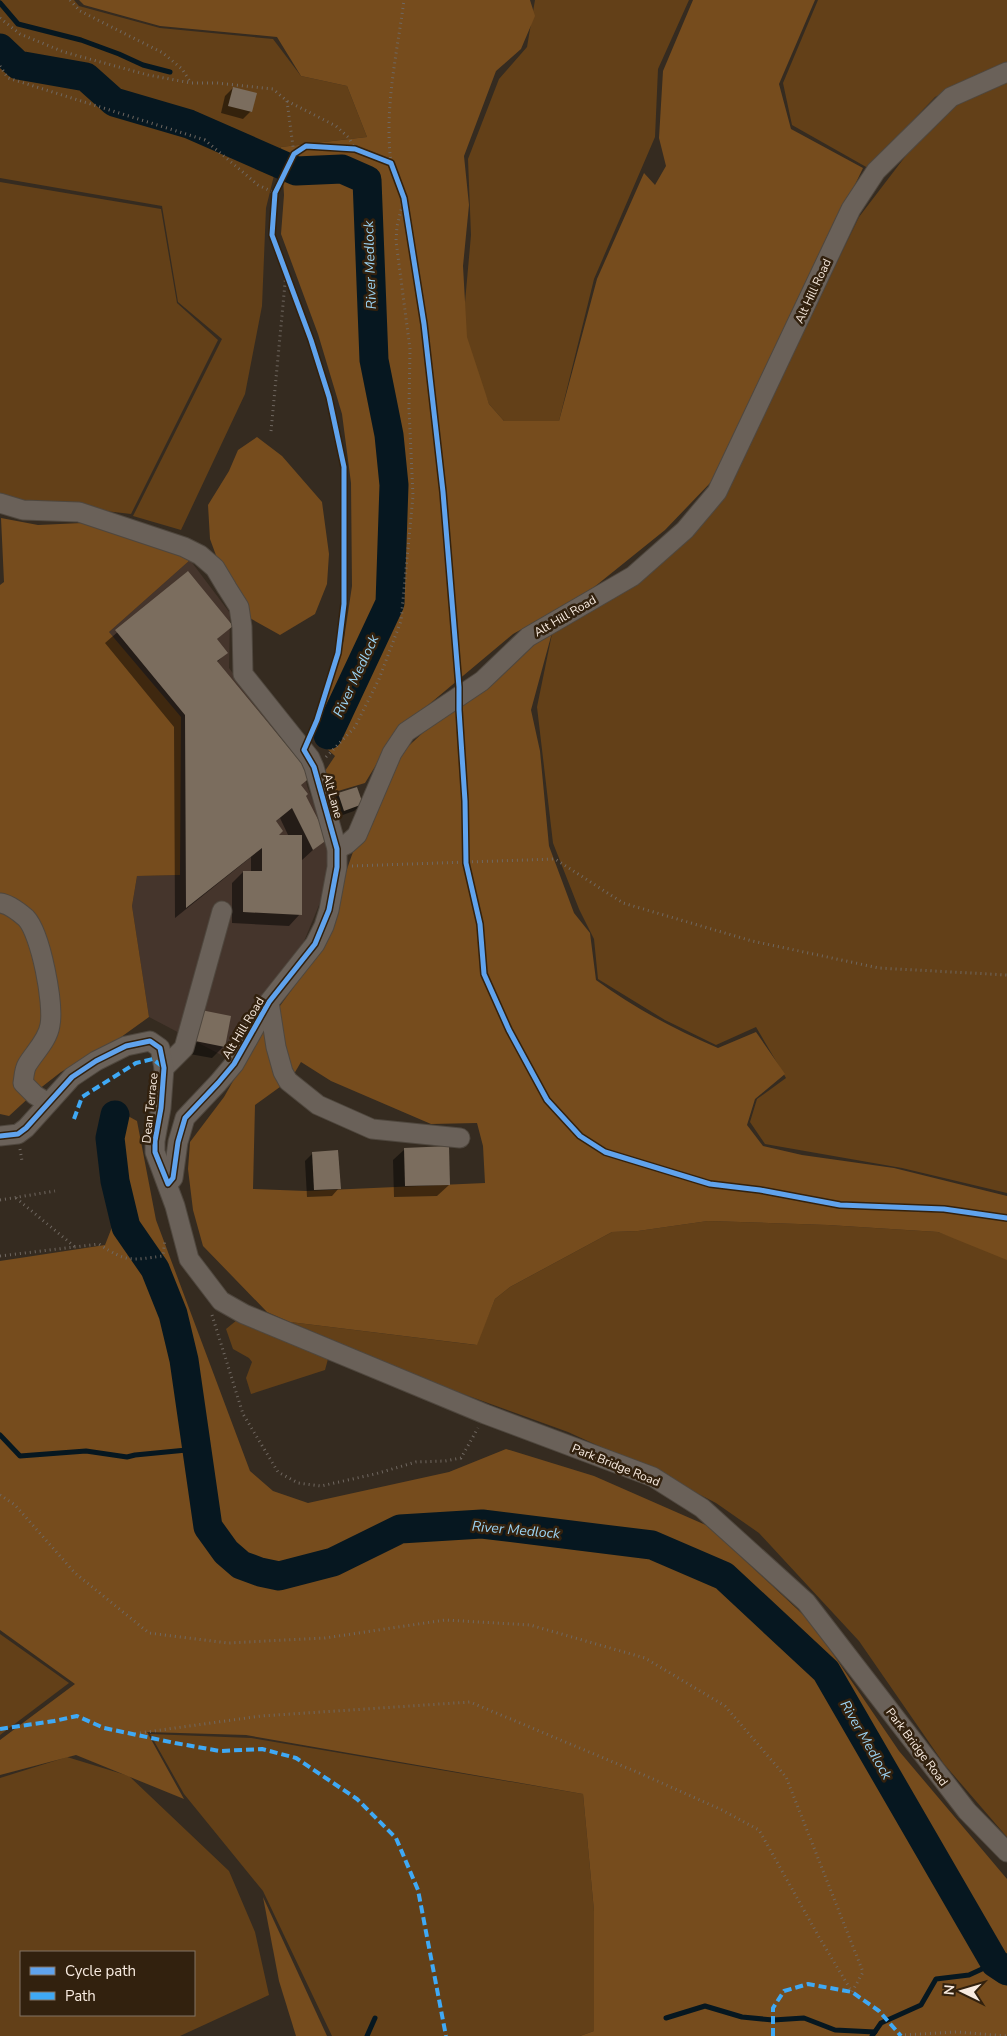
<svg xmlns="http://www.w3.org/2000/svg" width="1007" height="2036" viewBox="0 0 1007 2036" font-family="'Nunito Sans',sans-serif">
<rect width="100%" height="100%" fill="#352b20"/>
<!-- industrial -->
<polygon fill="#45352c" points="190,560 230,613 229,668 304,770 307,786 329,842 324,893 300,951 227,1058 149,1017 132,906 137,876 180,875 109,632"/>
<!-- green -->
<g fill="#634018" fill-rule="evenodd">
<polygon points="0,0 74,0 79,6 160,28 273,39 301,76 347,86 367,137 281,147 266,208 262,306 245,394 181,530 133,516 222,339 178,302 162,206 0,178"/>
<polygon points="535,0 689,0 658,69 655,137 594,279 559,421 504,421 489,404 462,336 471,235 468,159 499,79 527,47"/>
<polygon points="818,0 1007,0 1007,66 994,68 935,97 868,168 792,125 783,83"/>
<polygon points="1007,77 1007,1193 902,1168 765,1144 750,1122 757,1099 786,1078 756,1027 716,1045 665,1020 598,979 594,939 579,909 553,843 537,707 553,629 661,562 768,404 859,217 927,128 964,97"/>
<polygon points="0,182 161,209 177,303 218,340 131,514 11,500 0,496"/>
<polygon points="708,1221 828,1225 938,1232 1007,1256 1007,1837 944,1764 859,1641 759,1533 716,1503 658,1473 568,1432 444,1387 290,1322 476,1345 495,1299 510,1287 612,1232 638,1231"/>
<polygon points="237,1320 328,1359 325,1370 251,1394 246,1378 252,1362 249,1358 233,1349 226,1329"/>
<polygon points="0,1634 69,1683 0,1735"/>
<polygon points="150,1734 251,1738 583,1794 594,1911 594,2031 580,2036 332,2036 263,1891 184,1794"/>
<path d="M67,1757L129,1776L229,1871L255,1932L269,1995L180,2036H0V1778ZM21,1952H194V2015H21Z"/>
</g>
<!-- forest -->
<g fill="#764c1d" fill-rule="evenodd">
<polygon points="79,0 530,0 535,16 521,49 496,71 464,156 469,205 463,266 467,337 489,404 504,421 559,421 597,279 644,173 655,185 666,166 659,138 663,71 693,0 815,0 779,84 791,129 863,168 712,481 665,530 588,592 513,634 396,732 365,783 328,794 323,774 335,756 316,739 344,639 352,586 351,483 342,414 318,334 281,234 284,195 281,147 367,137 347,86 301,76 277,37 160,26 84,5"/>
<polygon points="257,437 282,456 322,502 329,554 327,584 315,614 280,635 248,617 221,569 210,539 208,505 229,471 238,450"/>
<polygon points="1,518 38,525 82,523 132,536 190,560 109,632 181,717 180,875 137,876 132,906 149,1017 110,1045 61,1072 34,1093 9,1116 0,1114 0,585 4,582"/>
<path d="M553,629L531,710L540,751L549,846L574,913L590,933L596,980C634,1008 674,1029 718,1048L756,1032L785,1074L755,1099L747,1125L763,1146L802,1155L894,1168L1007,1196V1260L938,1232L828,1225L708,1221L638,1231L612,1232L510,1287L495,1299L477,1345L290,1322L267,1312L203,1246L193,1210L188,1169L190,1142L224,1097L261,1032L317,955L354,849L399,755L429,727L528,644ZM301,1062L331,1081L431,1124L477,1123L483,1146L485,1183L306,1191L253,1189L255,1105L291,1079Z"/>
<polygon points="108,1105 137,1121 156,1220 250,1471 273,1491 308,1503 449,1472 506,1449 594,1476 708,1526 812,1623 899,1751 1007,1879 1007,2036 580,2036 594,2031 594,1911 583,1794 246,1735 147,1732 184,1799 76,1755 0,1775 0,1740 75,1684 0,1630 0,1261 105,1245 123,1199"/>
<polygon points="263,1897 327,2036 296,2036 279,1981"/>
</g>
<!-- shadow -->
<g fill="#0007" fill-rule="evenodd">
<polygon points="233,88 251,111 243,119 221,113 225,96"/>
<path d="M187,572L231,626L216,640L226,653L217,662L300,786L326,838L301,861L300,914L289,926L232,923V883L243,872H251V857L175,918L174,727L105,643ZM280,818L289,837L276,836L275,822Z"/>
<polygon points="339,794 362,804 354,811 337,817 331,801"/>
<polygon points="189,1023 224,1046 212,1058 184,1053"/>
<polygon points="405,1149 449,1185 437,1196 394,1197 393,1160"/>
<polygon points="312,1154 339,1188 332,1196 307,1197 305,1161"/>
</g>
<g fill="none" stroke-linecap="round" stroke-linejoin="round">
<!-- stream -->
<g stroke="#061720" stroke-width="5">
<polyline points="0,3 18,24 81,40 119,54 143,65 170,72"/>
<polyline points="0,1435 20,1456 86,1451 127,1457 135,1455 197,1449"/>
<polyline points="666,2018 705,2006 742,2017 773,2020 804,2018 835,2030 875,2032"/>
<polyline points="367,2036 375,2018"/>
<polyline points="872,2036 881,2023 921,2005 936,1979 969,1975 995,1963"/>
</g>
<!-- river -->
<g stroke="#061720" stroke-width="29">
<polyline points="0,48 18,65 86,77 114,102 189,124 296,171 342,169 367,180 374,360 389,435 394,485 390,603 328,735"/>
<polyline points="115,1115 110,1138 115,1181 126,1227 155,1269 173,1314 184,1360 208,1527 226,1552 241,1565 260,1572 279,1576 333,1562 400,1529 482,1524 652,1545 724,1576 826,1671 995,1963 1007,1971"/>
</g>
</g>
<!-- building -->
<g fill="#7b6d5e">
<polygon points="233,87 257,93 252,112 228,106"/>
<polygon points="188,571 233,626 217,639 228,653 217,661 312,776 301,785 308,794 306,796 328,839 313,850 292,808 276,821 283,831 279,835 302,835 302,915 243,912 243,871 262,871 262,848 186,908 185,715 115,630"/>
<polygon points="357,787 363,804 344,811 338,793"/>
<polygon points="201,1010 231,1016 225,1047 195,1041"/>
<polygon points="449,1146 450,1185 405,1186 404,1148"/>
<polygon points="338,1150 341,1189 314,1190 312,1152"/>
</g>
<g fill="none" stroke-linecap="round" stroke-linejoin="round">
<defs>
<g id="minor">
<polyline points="0,503 23,510 79,512 184,547 200,555 215,568 227,588 239,607 242,627 243,674 310,758 314,767 337,849 337,867 329,910 324,926 315,944 269,1002 234,1064 218,1083 185,1118 178,1142 173,1178 168,1184"/>
<polyline points="337,849 347,844 357,835 392,753 406,732 482,681 528,637 633,576 685,530 717,492 851,209 876,171 951,97 1007,72"/>
<path d="M0,903C9,904 19,912 26,918C41,934 54,1004 50,1025C48,1040 34,1053 27,1065C24,1070 24,1078 23,1083L35,1095L48,1103"/>
<polyline points="269,1002 276,1047 283,1072 288,1081 318,1105 372,1129 460,1138"/>
<polyline points="164,1068 184,1048 222,911"/>
<polyline points="0,1136 18,1134 26,1128 72,1077 96,1061 126,1046 150,1041 160,1048 164,1068 161,1108 155,1141 155,1152 175,1206 189,1259 221,1301 244,1314 485,1414 653,1477 702,1508 806,1602 967,1811 1007,1852"/>
</g>
</defs>
<!-- minor casing -->
<use href="#minor" stroke="#4f473e" stroke-width="21"/>
<!-- path -->
<g stroke="#706861" stroke-width="3" stroke-dasharray="1 4" stroke-linecap="butt">
<polyline points="70,0 80,11 163,53 182,69 191,83"/>
<polyline points="0,18 20,34 64,52 148,75 191,83 217,83 273,89 287,101 336,126 349,138 355,149"/>
<polyline points="0,66 8,78 205,140 258,185 275,193"/>
<polyline points="287,101 294,154"/>
<path d="M391,163C384,108 397,54 404,0"/>
<polyline points="271,431 286,273"/>
<polyline points="326,757 355,727 379,679 401,621 413,496 409,409 410,349 396,241 397,226 404,198"/>
<polyline points="352,866 555,859 623,903 752,941 879,968 1007,975"/>
<polyline points="20,1149 22,1161"/>
<polyline points="16,1198 75,1247"/>
<polyline points="0,1200 55,1191"/>
<path d="M0,1256L99,1244C127,1263 131,1260 163,1256L165,1239"/>
<polyline points="212,1315 243,1414 278,1472 298,1483 321,1486 375,1474 416,1462 445,1461 461,1458 478,1428"/>
<polyline points="0,1495 15,1505 75,1573 149,1633 228,1643 325,1638 445,1620 530,1625 645,1658 725,1706 786,1777 863,1972 852,1992 819,1937 759,1830 722,1810 644,1775 470,1702 261,1716 132,1734"/>
<polyline points="900,2035 957,2032 1007,2036"/>
</g>
<!-- minor -->
<use href="#minor" stroke="#6a6159" stroke-width="19"/>
<!-- quiet -->
<g stroke="#3fa9f5" stroke-width="4" stroke-dasharray="8 4" stroke-linecap="butt">
<polyline points="74,1119 82,1097 136,1063 153,1059 164,1068"/>
<polyline points="0,1729 54,1721 77,1716 104,1728 175,1743 220,1751 262,1749 296,1758 357,1799 396,1838 418,1890 446,2036"/>
<polyline points="773,2036 773,2008 784,1991 808,1984 852,1992 879,2011 901,2036"/>
</g>
<defs>
<polyline id="cycleway" points="0,1136 18,1134 26,1128 72,1077 96,1061 126,1046 150,1041 160,1048 164,1068 161,1108 155,1141 155,1152 168,1184 173,1178 178,1142 185,1118 218,1083 234,1064 269,1002 315,944 329,910 337,867 337,849 314,767 304,750 317,720 338,653 344,604 344,467 329,397 311,340 272,235 275,193 294,154 306,146 355,149 391,163 404,198 424,324 443,492 459,687 459,710 465,801 466,863 480,924 484,974 509,1030 547,1100 580,1136 605,1152 710,1184 760,1190 840,1205 944,1209 1007,1218"/>
</defs>
<!-- cycleway casing -->
<use href="#cycleway" stroke="#32210e" stroke-width="8"/>
<!-- cycleway -->
<use href="#cycleway" stroke="#60a3ed" stroke-width="5"/>
</g>
<g text-anchor="middle" dominant-baseline="central" stroke-width="5" stroke-linejoin="round" paint-order="stroke">
<!-- street labels -->
<g font-size="12" fill="#f8ebe0" stroke="#32210e">
<text transform="translate(813 291) rotate(-65)">Alt Hill Road</text>
<text transform="translate(565 616) rotate(-30)">Alt Hill Road</text>
<text transform="translate(333 796) rotate(75)">Alt Lane</text>
<text transform="translate(243 1028) rotate(-59)">Alt Hill Road</text>
<text transform="translate(150 1108) rotate(-84)">Dean Terrace</text>
<text transform="translate(616 1465) rotate(22)">Park Bridge Road</text>
<text transform="translate(917 1747) rotate(53)">Park Bridge Road</text>
</g>
<!-- water labels -->
<g font-size="14" font-style="italic" fill="#9bd3f3" stroke="#32210e">
<text transform="translate(370 265) rotate(-92)">River Medlock</text>
<text transform="translate(356 676) rotate(-65)">River Medlock</text>
<text transform="translate(516 1530) rotate(5)">River Medlock</text>
<text transform="translate(866 1740) rotate(60)">River Medlock</text>
</g>
</g>
<!-- legend -->
<rect x="20" y="1951" width="175" height="65" fill="#32210e" stroke="#817262"/>
<rect x="30" y="1967" width="25" height="8" fill="#60a3ed" stroke="#817262"/>
<text x="65" y="1976" font-size="15" fill="#f8ebe0">Cycle path</text>
<rect x="30" y="1992" width="25" height="8" fill="#3fa9f5" stroke="#817262"/>
<text x="65" y="2001" font-size="15" fill="#f8ebe0">Path</text>
<!-- north arrow -->
<g transform="translate(962 1991) rotate(275)" stroke="#32210e" stroke-width="4" paint-order="stroke">
<path d="M0-4L9 19L0 12L-9 19Z" fill="#f8ebe0"/>
<text y="-8" font-size="14" font-weight="bold" text-anchor="middle" fill="#f8ebe0">N</text>
</g>
</svg>
